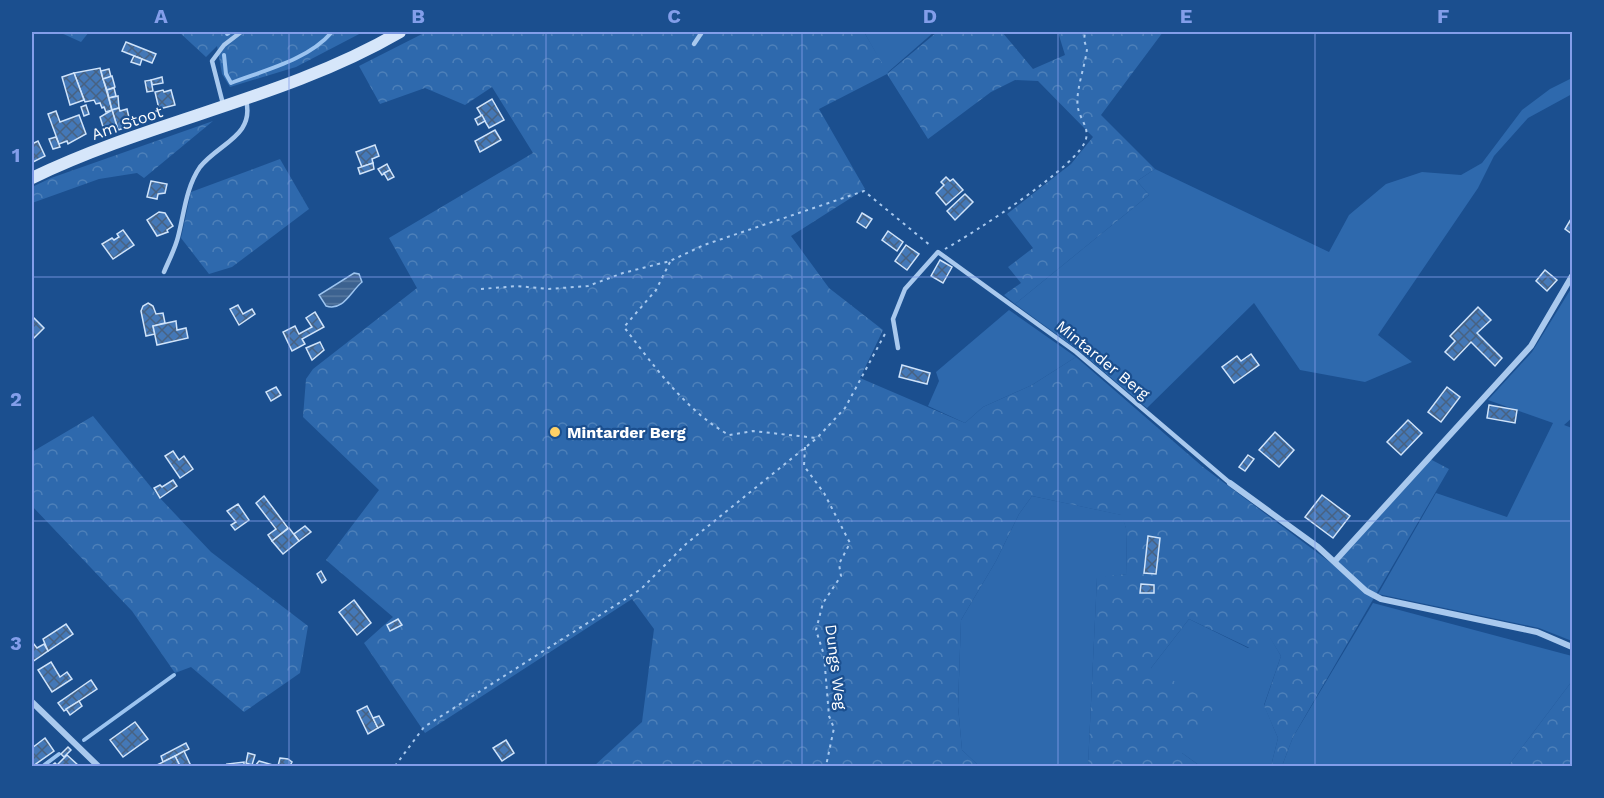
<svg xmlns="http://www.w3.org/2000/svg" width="1604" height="798" viewBox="0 0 1604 798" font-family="'Work Sans',sans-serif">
<defs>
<pattern id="forest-crowns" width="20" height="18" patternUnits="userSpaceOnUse" patternTransform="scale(1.5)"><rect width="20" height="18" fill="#2e69ad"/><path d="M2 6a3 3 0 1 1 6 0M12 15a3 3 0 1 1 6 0" fill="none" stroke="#4d80b9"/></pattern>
<pattern id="water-rules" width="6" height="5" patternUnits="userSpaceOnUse" patternTransform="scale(1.5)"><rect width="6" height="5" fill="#3c6290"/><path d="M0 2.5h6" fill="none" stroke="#597aa1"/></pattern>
<pattern id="building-cross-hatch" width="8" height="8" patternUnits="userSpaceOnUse" patternTransform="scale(1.5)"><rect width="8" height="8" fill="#4478b7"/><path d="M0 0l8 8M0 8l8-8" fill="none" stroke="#486282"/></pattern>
</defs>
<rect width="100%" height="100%" fill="#1b4f8f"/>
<!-- grass -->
<g fill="#2e69ad">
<polygon points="864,32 934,32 887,73"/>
<polygon points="1572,78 1572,94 1528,118 1494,156 1478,188 1378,335 1412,362 1365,382 1300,370 1254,303 1147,408 1078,350 1015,304 1149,195 1137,181 1155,169 1329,252 1349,215 1386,184 1422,172 1461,175 1482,163 1522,110 1550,89"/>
<polygon points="1572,287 1572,418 1564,425 1572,428 1572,641 1539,628 1378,594 1436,493 1507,517 1553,423 1488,400 1532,352"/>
<polygon points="1009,310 1076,357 1032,385 983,407 965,423 928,406 939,381 936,372"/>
<polygon points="1032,496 1122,515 1126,528 1127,574 1097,578 1088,766 979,766 962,750 958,706 961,620 996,561 1019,514"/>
<polygon points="1373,603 1572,656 1572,681 1508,766 1282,766 1293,737"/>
<polygon points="1189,619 1248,648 1270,637 1281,656 1264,705 1278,738 1271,766 1200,766 1182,753 1151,668"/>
</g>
<!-- forest -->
<g fill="url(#forest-crowns)">
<polygon points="59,32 89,32 81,42"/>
<polygon points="179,32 363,32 296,67 230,87 222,74 217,46 206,57"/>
<polygon points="426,32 864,32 888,73 937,32 1002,32 1033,69 1065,55 1058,32 1163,32 1101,115 1155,169 1137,181 1149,195 1015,304 1004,295 1021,283 1008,267 1033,248 1007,214 1071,164 1093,137 1038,81 1015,80 991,92 928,139 887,74 819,109 865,189 791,236 829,288 883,330 860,378 965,423 983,407 1032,385 1076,357 1203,467 1335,566 1346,549 1430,459 1449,469 1293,737 1282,766 1271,766 1278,738 1264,706 1281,656 1270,638 1256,651 1189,619 1151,668 1216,705 1182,753 1200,766 1088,766 1097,577 1127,574 1126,528 1121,515 1032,496 1019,514 996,561 961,620 958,706 962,750 979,766 594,766 642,722 654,629 632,599 425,733 364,643 393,617 326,560 379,490 303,417 306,379 313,369 417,288 389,238 533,153 492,87 465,105 425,88 380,104 359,66"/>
<polygon points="213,121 144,178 137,173 99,179 32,203 32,187 51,178"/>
<polygon points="280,159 309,209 232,267 209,274 181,238 191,192"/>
<polygon points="93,416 159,497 211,552 308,626 300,673 244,712 191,667 175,673 132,611 32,506 32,452"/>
<polygon points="1572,681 1572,766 1508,766"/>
</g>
<!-- water -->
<path fill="url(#water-rules)" stroke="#9cc4f0" stroke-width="1.5" d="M354,273L359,274L362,282C351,291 343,312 326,306L319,295Z"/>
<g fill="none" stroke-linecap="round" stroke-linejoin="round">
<!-- stream -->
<g stroke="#9cc4f0" stroke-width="4">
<polyline points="227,34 230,32"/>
<path d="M224,55L226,74L231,83C265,70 308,60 332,32"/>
<polyline points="84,740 174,675"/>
<polyline points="43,766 59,754"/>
</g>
</g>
<!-- building -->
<g fill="url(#building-cross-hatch)" stroke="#cfe3fa" stroke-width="1.5">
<polygon points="126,42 156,54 152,63 122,51"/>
<polygon points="134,56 142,59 140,65 131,62"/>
<polygon points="100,68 112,110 106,112 104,107 102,108 100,103 96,104 94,100 85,102 74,73"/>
<polygon points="109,69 111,77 103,79 101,71"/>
<polygon points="74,73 84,100 70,105 62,77"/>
<polygon points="112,76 115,87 107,90 103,79"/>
<polygon points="162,77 163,83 152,85 151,80"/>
<polygon points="151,80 153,91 147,92 145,81"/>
<polygon points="114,88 116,96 109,98 107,90"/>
<polygon points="163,90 164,92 171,90 175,105 159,109 155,92"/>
<polygon points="118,96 119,108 112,110 109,98"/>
<polygon points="492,99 504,120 489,128 477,108"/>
<polygon points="86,105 89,114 84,116 81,107"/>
<polygon points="119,108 120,111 127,109 131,126 118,130 112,110"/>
<polygon points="112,110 118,130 105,133 100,117"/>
<polygon points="56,111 60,122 79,115 86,134 68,144 67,141 59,144 48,114"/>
<polygon points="482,115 485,121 478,125 475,119"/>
<polygon points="495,130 501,140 480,152 475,141"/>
<polygon points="56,137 60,147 53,149 49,139"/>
<polygon points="38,141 45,156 33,162 32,144"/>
<polygon points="375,145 379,156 372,159 373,163 362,167 356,152"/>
<polygon points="373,163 374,169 360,174 358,168"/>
<polygon points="387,164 390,170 382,175 378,169"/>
<polygon points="390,170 394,177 388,180 384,173"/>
<polygon points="946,177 950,181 953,179 963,190 946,205 936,193 944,185 941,182"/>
<polygon points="151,181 167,184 165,193 158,194 157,199 147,197"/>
<polygon points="965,194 973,202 955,220 947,211"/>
<polygon points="159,212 165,213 173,226 167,230 168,232 157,236 147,220"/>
<polygon points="862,213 872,219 866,228 857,222"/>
<polygon points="1571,219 1572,220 1572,234 1565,229"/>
<polygon points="123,230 134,245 113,259 102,244 112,238 114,240 119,237 117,234"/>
<polygon points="888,231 903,242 897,251 882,240"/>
<polygon points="906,245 919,254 907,270 895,261"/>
<polygon points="940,260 952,267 943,283 931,276"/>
<polygon points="1545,270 1557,280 1547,291 1536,281"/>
<polygon points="148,303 153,306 156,314 163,313 165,323 153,326 155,334 146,336 141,311 143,306"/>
<polygon points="238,305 243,314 252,309 255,314 239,325 230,309"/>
<polygon points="1478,307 1491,320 1477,333 1502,358 1495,366 1471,342 1454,360 1445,352 1455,341 1450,336"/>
<polygon points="315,312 324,327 302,339 305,344 292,351 283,332 295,326 299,334 312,327 306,318"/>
<polygon points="32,316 44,328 32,340"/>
<polygon points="176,321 177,330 186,328 188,338 157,345 153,326"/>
<polygon points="320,342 324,350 312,360 306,348"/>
<polygon points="1251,354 1259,365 1234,383 1222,367 1237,356 1241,361"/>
<polygon points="902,365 930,373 927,384 899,377"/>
<polygon points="276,387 281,395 271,401 266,392"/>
<polygon points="1447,387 1460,397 1441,422 1428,412"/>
<polygon points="1489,405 1517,410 1515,423 1487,418"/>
<polygon points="1408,420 1422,433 1401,455 1387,442"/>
<polygon points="1275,432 1294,450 1279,467 1259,450"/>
<polygon points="173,451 179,460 184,456 193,469 180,478 165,456"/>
<polygon points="1248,455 1254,459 1245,471 1239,467"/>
<polygon points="173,480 177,486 160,498 154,488 160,485 162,487"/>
<polygon points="1322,495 1350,516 1333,538 1305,517"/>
<polygon points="264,496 288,528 272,541 268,535 276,529 256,503"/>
<polygon points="238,504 249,520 235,530 231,525 236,522 227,511"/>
<polygon points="305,526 311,532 299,541 294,534"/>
<polygon points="289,528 299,541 283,554 272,541"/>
<polygon points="1148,536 1160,538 1156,574 1144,573"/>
<polygon points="321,571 326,580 322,583 317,574"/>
<polygon points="1141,584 1154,585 1154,593 1140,593"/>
<polygon points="354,600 371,623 357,635 339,612"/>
<polygon points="398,619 402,625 390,631 387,625"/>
<polygon points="66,624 73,634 48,651 43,639"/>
<polygon points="33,643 37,648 44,644 48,651 32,662"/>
<polygon points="51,662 60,677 67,672 72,679 52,692 38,670"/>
<polygon points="91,680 97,689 64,711 58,703"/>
<polygon points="79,701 82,706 70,715 66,709"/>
<polygon points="367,706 378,728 368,734 357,711"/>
<polygon points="379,716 384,725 378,728 373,718"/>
<polygon points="135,722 148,739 123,757 110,740"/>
<polygon points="45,738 54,751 33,766 32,748"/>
<polygon points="506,740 514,753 502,761 493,748"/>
<polygon points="186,743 189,749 163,762 161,756"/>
<polygon points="68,747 71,750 64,757 61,754"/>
<polygon points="184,751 191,766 180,766 175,756"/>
<polygon points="248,753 255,755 252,765 246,763"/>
<polygon points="67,755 79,766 51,766 55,763 57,765"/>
<polygon points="175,756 180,766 157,766 157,765"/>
<polygon points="280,758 288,759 292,762 290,766 278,766"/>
<polygon points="259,761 273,765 273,766 255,766"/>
<polygon points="244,762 244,766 228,766 227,764"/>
</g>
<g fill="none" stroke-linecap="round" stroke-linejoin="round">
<!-- path -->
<g stroke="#a9c9ee" stroke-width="2" stroke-dasharray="3 4.5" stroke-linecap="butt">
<path d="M945,249C972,234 1080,165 1086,139C1089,127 1080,119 1078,108C1075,91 1085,67 1087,49L1084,40L1085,32"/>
<path d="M670,262L656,290L624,327C654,366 686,411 729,435L753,431L817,438"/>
<polyline points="481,289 517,286 548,289 588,286 623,273 670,261 704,245 864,191 931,246"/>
<polyline points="805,447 804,466 824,493 850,543 839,564 841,576 823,603 816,630 824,655 829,716 834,728 826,766"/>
<polyline points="395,766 424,727 641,589 686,544 817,438 845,408 886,332"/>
</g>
<!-- lane -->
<g stroke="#a9c9ee" stroke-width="4.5">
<polyline points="694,44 702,32"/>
<polyline points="223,104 212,61 224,45 241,32"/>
<path d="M164,272C169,260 175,249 178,237C184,214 186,187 200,167C219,143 255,136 246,100"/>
<polyline points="898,348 893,319 905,289 938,252 1076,352 1230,483"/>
</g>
<!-- street -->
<g stroke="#a9c9ee" stroke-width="6">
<polyline points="1230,483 1318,547 1366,591 1381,599 1537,632 1572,647"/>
<polyline points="1335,561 1531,346 1572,276"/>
<polyline points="32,702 98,766"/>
</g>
<!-- secondary -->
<path stroke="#d6e6fa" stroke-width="12" d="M32,178C151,120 285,99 400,32"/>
</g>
<!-- grid -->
<path fill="none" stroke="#839eea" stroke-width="1.5" stroke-opacity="0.55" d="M289,32V766M546,32V766M802,32V766M1058,32V766M1315,32V766M32,277H1572M32,521H1572"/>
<!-- markers -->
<circle fill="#ffd166" stroke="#1b4f8f" stroke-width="2" cx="555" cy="432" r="6"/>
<g text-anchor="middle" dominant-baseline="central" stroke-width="4.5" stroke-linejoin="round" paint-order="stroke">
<!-- street labels -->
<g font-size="16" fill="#fff" stroke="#1b4f8f">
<text transform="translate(127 123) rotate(-19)">Am Stoot</text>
<text transform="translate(1103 360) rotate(39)">Mintarder Berg</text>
<text transform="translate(836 667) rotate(83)">Dungs Weg</text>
</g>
<!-- poi labels -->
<g font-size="16" font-weight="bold" fill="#fff" stroke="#1b4f8f" text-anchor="start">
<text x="567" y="432">Mintarder Berg</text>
</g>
</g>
<!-- border -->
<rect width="1604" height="798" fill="none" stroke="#1b4f8f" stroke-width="66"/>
<rect x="33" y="33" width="1538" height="732" fill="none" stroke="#839eea" stroke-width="2"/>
<g font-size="20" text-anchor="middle" font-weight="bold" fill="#839eea">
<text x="161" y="23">A</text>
<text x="418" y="23">B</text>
<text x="674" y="23">C</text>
<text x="930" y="23">D</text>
<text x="1186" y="23">E</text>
<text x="1443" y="23">F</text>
<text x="16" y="162">1</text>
<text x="16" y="406">2</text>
<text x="16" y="650">3</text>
</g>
</svg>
